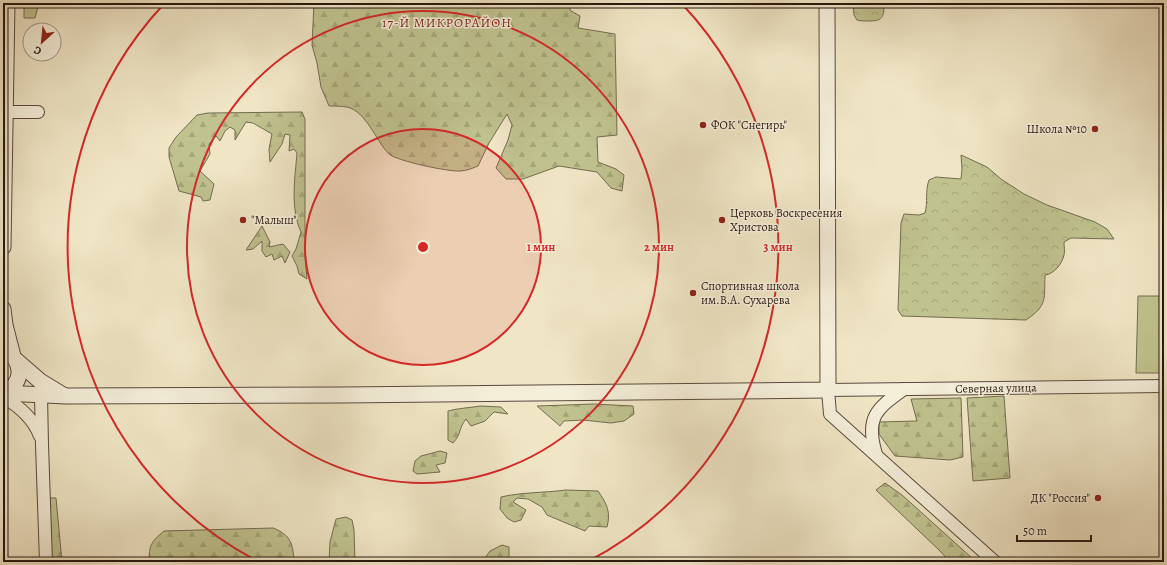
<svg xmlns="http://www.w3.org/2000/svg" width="1167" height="565" viewBox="0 0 1167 565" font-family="Alegreya,serif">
<defs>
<pattern id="forest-firs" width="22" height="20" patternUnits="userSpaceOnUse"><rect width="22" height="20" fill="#c0c390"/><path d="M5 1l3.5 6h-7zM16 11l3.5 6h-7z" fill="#a5a77b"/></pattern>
<pattern id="park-crowns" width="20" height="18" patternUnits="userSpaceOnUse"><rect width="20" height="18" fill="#c0c390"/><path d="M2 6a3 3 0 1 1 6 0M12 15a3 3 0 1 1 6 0" fill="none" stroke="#a5a77b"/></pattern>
</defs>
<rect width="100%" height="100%" fill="#f0e6c6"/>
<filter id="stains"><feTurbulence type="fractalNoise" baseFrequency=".005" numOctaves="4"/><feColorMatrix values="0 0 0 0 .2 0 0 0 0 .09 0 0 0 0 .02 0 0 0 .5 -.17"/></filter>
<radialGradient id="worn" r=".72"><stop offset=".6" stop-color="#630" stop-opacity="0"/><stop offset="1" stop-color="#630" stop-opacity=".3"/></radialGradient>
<!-- grass -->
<polygon fill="#c0c390" stroke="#746c50" points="1138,296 1164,296 1164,373 1136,373"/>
<!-- forest -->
<g fill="url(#forest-firs)" stroke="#746c50">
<polygon points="24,3 39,3 35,18 24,18"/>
<path d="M314,3H567L571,11L580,16L578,28L615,34L617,135L597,137L598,162L616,169L624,175L622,191L611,188L597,172L559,166L523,179H506L496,168L508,140L512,125L507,114L489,143L478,166C473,168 466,171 460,171C449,172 397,161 389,154C376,141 366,111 347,107C341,106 335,106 329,106L321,87L317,63L312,45Z"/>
<path d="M302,112L305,119V257L307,279L299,274L297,266L292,256L296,249L301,232C290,208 295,178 297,153L294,149L289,151L290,135L285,134L282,144L270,162L269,149L272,134L253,123L246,122L235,140V130L230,127L225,131L220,141L216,136L209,144L210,154L200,171L214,184L210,200L203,201L201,197L179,191L169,157V148L176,137L197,115L208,113Z"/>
<polygon points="262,226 270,242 269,247 283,244 290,252 285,263 282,256 274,260 272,254 266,257 262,251 262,241 253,249 246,250"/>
<polygon points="1004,396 1010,478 973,481 967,398"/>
<polygon points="961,398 963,457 950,460 895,456 879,434 879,422 917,421 911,399"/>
<polygon points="594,404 633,406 634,414 624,421 611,423 583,420 564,421 560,426 537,406"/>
<path d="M480,406L501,407L508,414L494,412L485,421L471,426L466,419C458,429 462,433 453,443L448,440V411C459,408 469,408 480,406Z"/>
<polygon points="440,451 447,453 445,463 436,465 440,472 417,474 413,471 415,461 421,456"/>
<polygon points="885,483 902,495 973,559 975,562 950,562 940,551 876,490"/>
<path d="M566,490L598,491C607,504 611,512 607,527L589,526L585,531L547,515L542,507L528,499L517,498L513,502L526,510L521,520L514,522L507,518L500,509L501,497C522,492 544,493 566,490Z"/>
<polygon points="49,498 56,498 62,562 51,562"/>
<polygon points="346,517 352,520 354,530 355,562 329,562 330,542 336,519"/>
<path d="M273,528C291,535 293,544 294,562H265L256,558L235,562H174L171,561L170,562H149C149,545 151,542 164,531Z"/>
<polygon points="502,545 509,547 509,562 482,562 490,551"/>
</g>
<!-- park -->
<g fill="url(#park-crowns)" stroke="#746c50">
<path d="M853,3H884C884,15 884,21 870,21C865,21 861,21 857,20L854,15Z"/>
<path d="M961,155L987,167L1001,179L1024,194L1047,205L1095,222L1107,229L1114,239L1071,238L1064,242C1064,246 1065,252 1064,255C1062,264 1054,274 1045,275C1044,299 1048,305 1026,320L902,316L898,310L901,223L904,214L919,215L925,213C928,202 925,191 929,180L936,177L961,179L962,169Z"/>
</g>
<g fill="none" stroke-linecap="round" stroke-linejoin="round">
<defs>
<g id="minor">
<polyline points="3,112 38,112"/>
<polyline points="41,395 42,445 46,562"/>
<path d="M3,397C19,406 33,418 40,436"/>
<path d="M876,454C865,418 876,409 904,389"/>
<polyline points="995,562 830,414 828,390 1164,386"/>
</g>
<g id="tertiary">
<polyline points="3,247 7,3"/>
<polyline points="3,309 5,325 13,356"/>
<path d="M3,350C24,359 25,384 3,393"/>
<polyline points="17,361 40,381 63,395"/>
<polyline points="3,393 66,396 343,395 828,390 827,3"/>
</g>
</defs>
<!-- minor casing -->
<use href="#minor" stroke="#5a4a3e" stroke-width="14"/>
<!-- tertiary casing -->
<use href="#tertiary" stroke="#5a4a3e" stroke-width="17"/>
<!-- minor -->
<use href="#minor" stroke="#f5efda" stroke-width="12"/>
<!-- tertiary -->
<use href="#tertiary" stroke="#f5efda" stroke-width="15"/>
</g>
<!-- distance rings -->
<circle cx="423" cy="247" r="118" fill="#d62828" fill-opacity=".12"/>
<g fill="none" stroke="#d62828" stroke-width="2">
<circle cx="423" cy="247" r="118"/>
<circle cx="423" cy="247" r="236"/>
<path d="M259 562A355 355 0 0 1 163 5M683 5A355 355 0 0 1 587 562"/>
</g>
<!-- markers -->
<g fill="#8f2418" stroke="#f5efda" stroke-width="1.5">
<circle cx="703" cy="125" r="4"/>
<circle cx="1095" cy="129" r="4"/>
<circle cx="243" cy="220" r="4"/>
<circle cx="722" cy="220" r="4"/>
<circle cx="693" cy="293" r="4"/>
<circle cx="1098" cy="498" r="4"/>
</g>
<g text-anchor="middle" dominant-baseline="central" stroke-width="3" stroke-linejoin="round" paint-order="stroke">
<!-- poi labels -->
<g font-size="12" fill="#281610" stroke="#f5efda" text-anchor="start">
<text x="711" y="125">ФОК "Снегирь"</text>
<text x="1087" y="129" text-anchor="end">Школа №10</text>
<text x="730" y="213">Церковь Воскресения<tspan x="730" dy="14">Христова</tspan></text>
<text x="251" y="220">"Малыш"</text>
<text x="701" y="286">Спортивная школа<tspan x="701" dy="14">им.В.А. Сухарева</tspan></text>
<text x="1090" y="498" text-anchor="end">ДК "Россия"</text>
</g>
<!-- street labels -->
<g font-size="12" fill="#281610" stroke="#f5efda">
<text transform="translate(996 388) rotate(-1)">Северная улица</text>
</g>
<!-- neighbourhood labels -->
<g font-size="13" letter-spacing="1" fill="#7a1f14" stroke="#f5efda">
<text x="447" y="22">17-Й МИКРОРАЙОН</text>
</g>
</g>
<circle cx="423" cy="247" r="6" fill="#d62828" stroke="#f5efda" stroke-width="2"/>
<g font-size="12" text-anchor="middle" font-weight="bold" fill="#d62828" stroke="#f5efda" stroke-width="3" stroke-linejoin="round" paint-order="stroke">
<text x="541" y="251">1 мин</text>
<text x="659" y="251">2 мин</text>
<text x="778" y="251">3 мин</text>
</g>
<!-- margin -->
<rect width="1167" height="565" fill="none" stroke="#f0e6c6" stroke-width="16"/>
<rect x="4" y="4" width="1159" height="557" fill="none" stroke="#281610" stroke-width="2"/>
<rect x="8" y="8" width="1151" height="549" fill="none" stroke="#281610"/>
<!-- north arrow -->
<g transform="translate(42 42) rotate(207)"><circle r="19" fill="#f5efda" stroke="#a39889"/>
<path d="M0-3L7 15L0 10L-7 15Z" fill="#8f2418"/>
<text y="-6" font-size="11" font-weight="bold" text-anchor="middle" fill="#281610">С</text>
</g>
<!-- scale -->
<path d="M1017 535v6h74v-6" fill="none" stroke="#281610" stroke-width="2"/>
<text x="1023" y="535" font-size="12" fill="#281610" stroke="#f5efda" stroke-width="3" paint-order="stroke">50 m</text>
<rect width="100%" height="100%" filter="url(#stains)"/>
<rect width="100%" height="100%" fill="url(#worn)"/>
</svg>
